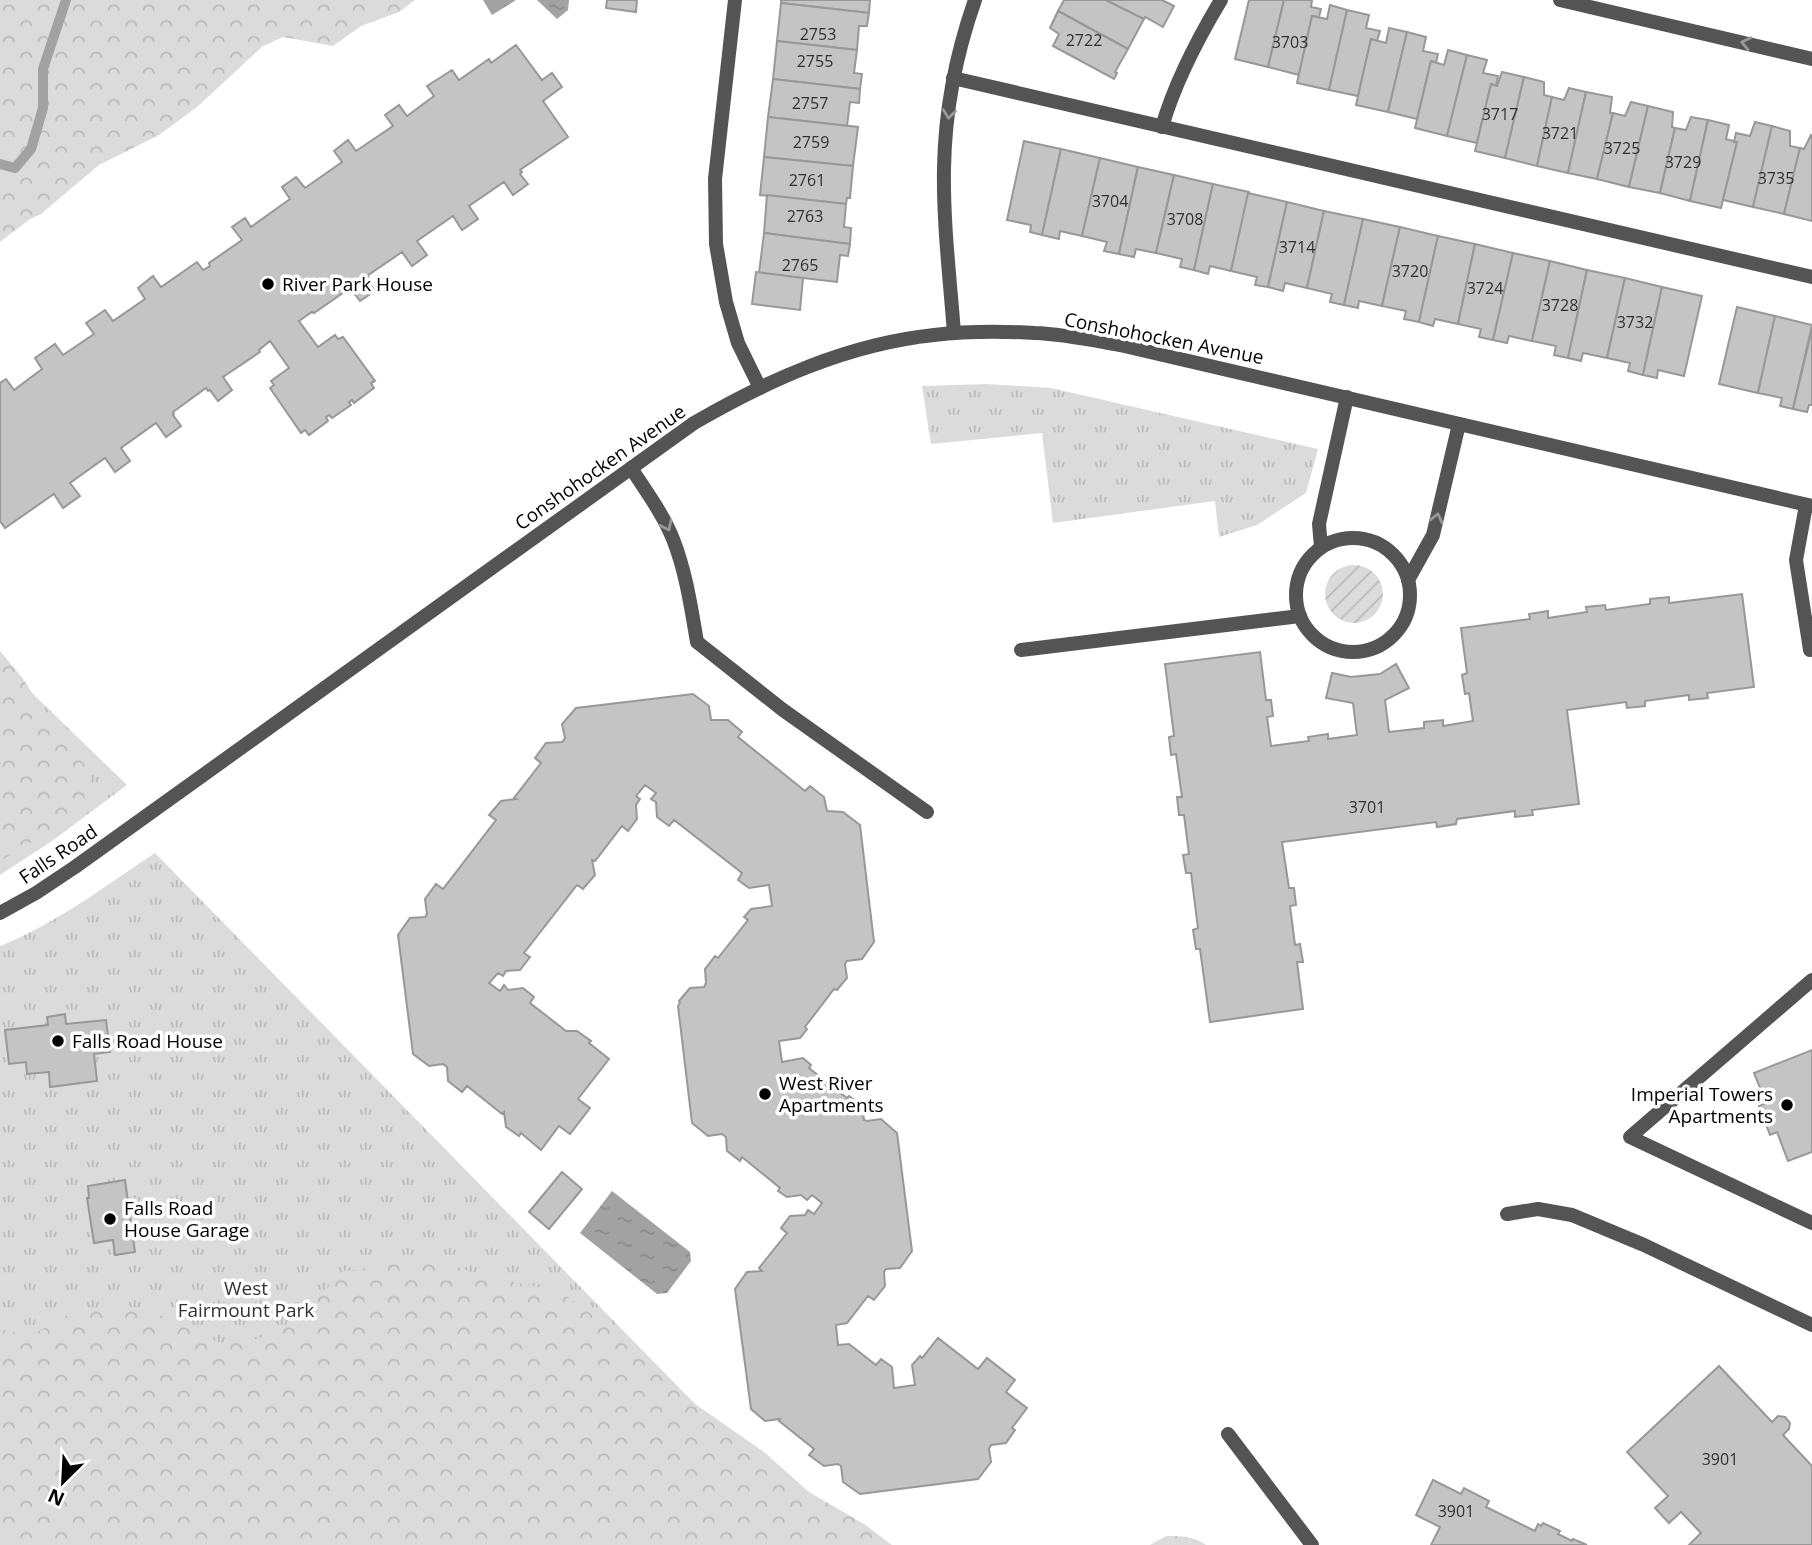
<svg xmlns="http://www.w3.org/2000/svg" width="1812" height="1545" viewBox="0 0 1812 1545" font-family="'Open Sans',sans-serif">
<defs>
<pattern id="grass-tufts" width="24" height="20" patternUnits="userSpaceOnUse" patternTransform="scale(1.75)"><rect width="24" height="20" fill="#dbdbdb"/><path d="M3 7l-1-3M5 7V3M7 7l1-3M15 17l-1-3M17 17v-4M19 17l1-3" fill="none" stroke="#bababa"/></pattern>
<pattern id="forest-crowns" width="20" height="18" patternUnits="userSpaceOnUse" patternTransform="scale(1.75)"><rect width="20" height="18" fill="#dbdbdb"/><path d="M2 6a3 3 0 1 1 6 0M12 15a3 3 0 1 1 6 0" fill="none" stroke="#bababa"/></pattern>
<pattern id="garden-furrows" width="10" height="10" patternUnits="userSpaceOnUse" patternTransform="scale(1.75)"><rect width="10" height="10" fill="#dbdbdb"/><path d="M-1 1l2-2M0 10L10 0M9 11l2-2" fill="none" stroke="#bababa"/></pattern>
<pattern id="water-ripples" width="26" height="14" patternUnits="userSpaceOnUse" patternTransform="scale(1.75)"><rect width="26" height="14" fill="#a2a2a2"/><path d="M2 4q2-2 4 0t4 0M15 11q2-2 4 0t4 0" fill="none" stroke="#8a8a8a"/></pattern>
</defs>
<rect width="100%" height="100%" fill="#fff"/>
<!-- grass -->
<g fill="url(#grass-tufts)">
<polygon points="987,384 1051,388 1318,449 1306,493 1257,525 1219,537 1215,501 1053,523 1042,433 931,444 922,386"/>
<polygon points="0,662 127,785 52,841 0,875"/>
<path d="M155,853L701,1410L831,1545H0V946C56,924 105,886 155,853Z"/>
</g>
<!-- forest -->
<g fill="url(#forest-crowns)">
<polygon points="0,0 415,0 399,12 361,26 333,46 283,37 263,46 197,107 159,135 99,165 41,214 30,219 0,242"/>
<polygon points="0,651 24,680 57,732 88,769 91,780 88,802 78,815 0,861"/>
<polygon points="424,1257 488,1277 553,1290 568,1297 595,1317 625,1334 647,1362 675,1390 764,1452 809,1492 864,1524 892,1545 0,1545 0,1329 20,1334 37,1332 66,1316 83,1312 130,1308 163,1316 222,1344 257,1339 289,1326 344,1271 379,1267 409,1259"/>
<path d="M1166,1536C1181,1536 1194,1536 1206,1545H1150Z"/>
</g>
<!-- garden -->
<circle fill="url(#garden-furrows)" cx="1354" cy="594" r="29"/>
<!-- water -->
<g fill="url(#water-ripples)">
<polygon points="483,0 516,0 492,15"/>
<polygon points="537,0 569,0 568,10 557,19"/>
<polygon points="612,1191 690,1252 691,1261 667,1293 657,1294 580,1233"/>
</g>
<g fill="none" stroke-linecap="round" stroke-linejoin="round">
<!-- stream -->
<polyline stroke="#a2a2a2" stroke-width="10" points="0,164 15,168 31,149 43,108 43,69 66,0"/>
</g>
<!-- building -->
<g fill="#c4c4c4" stroke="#989898" stroke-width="2">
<polygon points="607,0 637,0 636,12 606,8"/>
<polygon points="781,0 870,0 869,13 781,3"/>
<polygon points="1064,0 1106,0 1144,19 1128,49 1058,11"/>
<polygon points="1106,0 1162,0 1174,6 1163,27 1145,17 1144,19"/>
<polygon points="1249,0 1284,0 1268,67 1235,59"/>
<polygon points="1284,0 1312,0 1311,7 1321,9 1319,17 1312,16 1299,75 1268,67"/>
<polygon points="781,3 869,13 867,26 859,26 857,50 777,41"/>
<polygon points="1330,5 1347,10 1329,90 1297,83 1312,16 1327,19"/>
<polygon points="1347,10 1369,15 1366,28 1380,31 1377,41 1371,39 1358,96 1329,90"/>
<polygon points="1058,11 1128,49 1115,72 1117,73 1114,79 1053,46 1059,34 1050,28"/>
<polygon points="1389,28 1407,32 1388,112 1356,105 1371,39 1386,43"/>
<polygon points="1407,32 1426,37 1423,51 1438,54 1436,63 1431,61 1417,119 1388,112"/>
<polygon points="777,41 857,50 854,73 862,74 860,89 773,79"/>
<polygon points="516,45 542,80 552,73 562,87 543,101 568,137 520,170 522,172 520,174 528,184 513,195 504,182 469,206 478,219 462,230 453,216 417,241 427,255 412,266 402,252 367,276 369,278 367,280 375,291 360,301 350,288 314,313 312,312 299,321 318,347 335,335 338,339 343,337 375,381 371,383 374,388 354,403 352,400 349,402 351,405 332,418 329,415 326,417 328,421 309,435 305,430 301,433 270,388 274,385 271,381 289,368 270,341 259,350 260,352 223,377 232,390 218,401 210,390 208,391 206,388 173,412 174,414 173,415 181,426 166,437 156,423 121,448 130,461 115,472 105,458 70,483 80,496 63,508 54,494 5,528 0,521 0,383 6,379 14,390 42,369 35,358 55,344 63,355 94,334 86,323 105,310 113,321 145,299 138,288 153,276 161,287 197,262 203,270 210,266 209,263 242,240 232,227 245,218 251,227 290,199 282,187 296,177 305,188 342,162 334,151 348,140 356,151 393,126 385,115 399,105 407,116 434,96 427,86 452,70 459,80 489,59 491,63"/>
<polygon points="1448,50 1467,55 1447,136 1415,128 1431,61 1444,65"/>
<polygon points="1467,55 1487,60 1483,73 1498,76 1496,86 1491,84 1477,143 1447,136"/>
<polygon points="1502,72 1524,77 1505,158 1475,151 1491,84 1497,86"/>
<polygon points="1524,77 1544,82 1544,95 1552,97 1537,166 1505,158"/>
<polygon points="773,79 860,89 859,103 850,102 847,126 768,117"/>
<polygon points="1569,88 1586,92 1568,173 1537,166 1552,97 1564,100"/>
<polygon points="1586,92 1612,97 1610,113 1613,113 1597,179 1568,173"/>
<polygon points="1631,102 1648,106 1629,187 1597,179 1613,113 1625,116"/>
<polygon points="1648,106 1673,112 1672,127 1675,128 1660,193 1629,187"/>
<polygon points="768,117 858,127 853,166 764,157"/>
<polygon points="1691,117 1708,120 1690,201 1660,193 1675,128 1686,130"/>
<polygon points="1708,120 1729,125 1726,139 1737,142 1721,208 1690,201"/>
<polygon points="1755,122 1772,126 1753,207 1723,200 1737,142 1734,142 1736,133 1750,136"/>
<polygon points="1772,126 1790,131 1790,146 1800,148 1784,214 1753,207"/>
<polygon points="1811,135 1812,136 1812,221 1784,214 1800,148 1804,149"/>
<polygon points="1024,141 1061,149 1042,235 1030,232 1031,225 1007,220"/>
<polygon points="1061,149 1100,158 1082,236 1060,231 1059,239 1042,235"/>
<polygon points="764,157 853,166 850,198 847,198 846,204 760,195"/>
<polygon points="1100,158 1138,167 1119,254 1104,251 1107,242 1082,236"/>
<polygon points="1138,167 1174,175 1156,253 1136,249 1134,257 1119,254"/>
<polygon points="1174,175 1213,184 1194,270 1180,267 1182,259 1156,253"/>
<polygon points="1213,184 1249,192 1231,271 1210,266 1208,274 1194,270"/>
<polygon points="1248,193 1287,202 1268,287 1255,285 1257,277 1231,271"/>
<polygon points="767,195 846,204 844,227 851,228 850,244 764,233"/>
<polygon points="1287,202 1324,211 1307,288 1285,283 1283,291 1268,287"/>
<polygon points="1324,211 1363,219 1344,305 1330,302 1332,294 1307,288"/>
<polygon points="1363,219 1400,227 1382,306 1359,301 1358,308 1344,305"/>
<polygon points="1400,227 1438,236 1419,322 1404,319 1406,311 1382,306"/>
<polygon points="764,233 850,244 848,256 840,255 837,282 759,273"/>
<polygon points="1438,236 1475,244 1458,324 1435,319 1433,326 1419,322"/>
<polygon points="1475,244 1513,253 1493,340 1479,337 1481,329 1458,324"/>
<polygon points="1513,253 1550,261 1532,341 1509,336 1507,343 1493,340"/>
<polygon points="1550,261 1587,270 1568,358 1554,355 1556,346 1532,341"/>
<polygon points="1587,270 1625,278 1607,358 1583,353 1581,361 1568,358"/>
<polygon points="756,272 803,278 800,310 752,304"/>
<polygon points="1625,278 1662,287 1643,375 1628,371 1630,363 1607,358"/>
<polygon points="1662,287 1702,296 1684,376 1658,370 1657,378 1643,375"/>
<polygon points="1737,307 1775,316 1758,393 1719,384"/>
<polygon points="1775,316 1812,325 1793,409 1780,406 1782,398 1758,393"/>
<polygon points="1812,329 1812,405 1809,405 1807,412 1793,409"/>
<polygon points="1742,594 1754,687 1707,693 1708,698 1689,700 1689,695 1645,701 1645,706 1627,708 1626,702 1567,710 1579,804 1532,810 1533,815 1515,817 1515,811 1457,819 1456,824 1437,827 1436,822 1282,842 1289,888 1294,888 1296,905 1290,906 1295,945 1300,944 1303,962 1297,962 1303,1009 1210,1022 1200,949 1196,949 1193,930 1198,928 1191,873 1186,873 1183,855 1189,854 1184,815 1179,815 1177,797 1182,797 1176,754 1171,755 1169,737 1174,736 1165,664 1260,652 1266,700 1271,700 1273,716 1267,717 1271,746 1309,741 1308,737 1328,734 1328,739 1357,735 1353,703 1326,698 1332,673 1351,677 1380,674 1396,664 1409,688 1385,700 1389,732 1424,728 1424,722 1443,720 1443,726 1473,721 1469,693 1465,694 1462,675 1467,673 1461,628 1530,619 1529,614 1548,611 1548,618 1587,612 1586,607 1605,605 1606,610 1650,604 1650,599 1669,597 1669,603"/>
<polygon points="693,694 709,706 711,720 728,720 742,732 738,737 805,791 810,786 824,797 827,811 843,812 860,825 874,942 862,959 847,961 845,964 847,978 837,990 834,989 805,1027 807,1029 800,1038 779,1041 782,1062 803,1058 811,1065 809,1068 847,1098 849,1096 862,1105 864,1120 867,1121 881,1119 897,1133 912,1251 900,1268 886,1269 884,1272 885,1286 874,1300 868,1296 847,1323 836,1325 838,1345 849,1344 876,1365 881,1359 892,1367 894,1388 915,1385 912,1365 920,1356 922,1358 938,1338 978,1369 987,1358 1015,1380 1006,1392 1027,1408 1012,1428 1015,1430 1006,1443 991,1445 989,1449 991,1462 978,1479 860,1494 843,1482 841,1466 838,1464 824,1466 809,1455 814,1449 779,1421 780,1419 765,1421 751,1409 735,1289 747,1272 762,1271 759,1268 787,1233 781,1228 790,1216 805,1215 808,1210 814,1214 822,1203 812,1195 807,1200 801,1195 787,1197 778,1191 780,1188 742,1157 740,1161 727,1151 726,1137 722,1134 708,1136 692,1123 678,1006 680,1003 679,1001 690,988 704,987 706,983 705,969 715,956 718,958 748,920 744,917 751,909 772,906 769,885 749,888 738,880 742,873 674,820 669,826 657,817 656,802 651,799 656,793 645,785 636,796 640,799 636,805 637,819 628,831 622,826 595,861 592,860 595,875 583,889 577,885 524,953 530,957 520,970 506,971 503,976 498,973 489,983 500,991 504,985 508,990 523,988 534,997 530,1003 566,1031 577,1031 591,1041 589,1043 609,1059 578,1099 590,1108 570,1134 559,1126 541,1150 521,1133 519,1136 506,1127 504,1112 502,1114 467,1086 462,1092 448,1081 447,1067 443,1064 429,1066 413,1054 398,935 410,918 425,917 427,914 425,899 436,884 443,889 496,820 489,815 501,801 516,799 514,798 541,763 535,758 546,743 562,742 565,738 562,724 576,708"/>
<polygon points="65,1014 66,1024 106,1020 110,1052 94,1054 97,1081 50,1087 49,1072 27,1074 26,1062 9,1064 5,1030 48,1025 47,1017"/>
<polygon points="1812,1050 1812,1152 1788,1161 1777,1132 1770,1135 1759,1106 1766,1103 1754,1073"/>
<polygon points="562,1172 582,1189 549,1229 529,1212"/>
<polygon points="125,1180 135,1252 115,1255 113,1240 94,1243 87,1198 89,1198 88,1186"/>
<polygon points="1719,1366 1772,1422 1778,1416 1785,1417 1790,1423 1789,1429 1783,1435 1812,1466 1812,1545 1689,1545 1701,1533 1681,1512 1669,1523 1655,1508 1668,1496 1627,1452"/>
<polygon points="1433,1480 1461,1494 1464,1488 1489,1501 1486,1507 1535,1531 1538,1524 1541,1526 1543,1523 1560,1531 1558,1534 1572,1541 1573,1539 1587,1545 1431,1545 1440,1527 1416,1515"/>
</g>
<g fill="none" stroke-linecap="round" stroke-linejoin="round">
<!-- service -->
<g stroke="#545454" stroke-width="14">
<polyline points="735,0 715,179 716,244 726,302 738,343 760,388"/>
<polyline points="953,78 1812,277"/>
<path d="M1162,127C1175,82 1197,40 1221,0"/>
<path d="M631,468C646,491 663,514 673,539C686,572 691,607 697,642L783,710L927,812"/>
<polyline points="1806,505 1796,560 1810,650"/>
<circle cx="1353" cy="595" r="57"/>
<polyline points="1321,547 1319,524 1347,397"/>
<polyline points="1408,580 1433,535 1459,424"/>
<polyline points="1021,650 1300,616"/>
<polyline points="1812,980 1630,1137 1812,1223"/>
<polyline points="1507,1214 1538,1209 1572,1215 1644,1245 1812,1325"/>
<polyline points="1228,1434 1312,1545"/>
</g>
<!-- minor -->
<g stroke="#545454" stroke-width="14">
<polyline points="1560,0 1812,59"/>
<path d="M954,333C950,279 943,223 944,168C945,111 956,54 975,0"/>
<path d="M0,913L36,893L75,867L694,423C768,380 848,344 934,335C967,331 1001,331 1035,333C1063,334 1092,340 1120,345L1812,506"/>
</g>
</g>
<!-- one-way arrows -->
<defs><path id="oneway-chevron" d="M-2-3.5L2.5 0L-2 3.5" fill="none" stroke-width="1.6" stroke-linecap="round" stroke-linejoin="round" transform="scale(1.75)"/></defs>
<g stroke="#989898">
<use href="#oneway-chevron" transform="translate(1746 43) rotate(-167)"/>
<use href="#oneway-chevron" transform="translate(949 114) rotate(97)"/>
<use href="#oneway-chevron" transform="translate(1437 518) rotate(-77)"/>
<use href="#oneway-chevron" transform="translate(667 526) rotate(64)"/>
</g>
<!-- markers -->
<g fill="#000" stroke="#fff" stroke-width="2.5">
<circle cx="268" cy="284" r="7"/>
<circle cx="58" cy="1041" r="7"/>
<circle cx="765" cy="1094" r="7"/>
<circle cx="1787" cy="1105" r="7"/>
<circle cx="110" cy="1219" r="7"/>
</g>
<g text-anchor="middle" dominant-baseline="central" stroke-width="7" stroke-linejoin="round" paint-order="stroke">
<!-- number labels -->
<g font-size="16" fill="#313131">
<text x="818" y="34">2753</text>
<text x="1084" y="40">2722</text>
<text x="1290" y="42">3703</text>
<text x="815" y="61">2755</text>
<text x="810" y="103">2757</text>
<text x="1500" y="114">3717</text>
<text x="1560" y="133">3721</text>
<text x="811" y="142">2759</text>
<text x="1622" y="148">3725</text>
<text x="1683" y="162">3729</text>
<text x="1776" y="178">3735</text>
<text x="807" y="180">2761</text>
<text x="1110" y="201">3704</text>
<text x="805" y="216">2763</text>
<text x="1185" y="219">3708</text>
<text x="1297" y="247">3714</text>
<text x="800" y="265">2765</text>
<text x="1410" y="271">3720</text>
<text x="1485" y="288">3724</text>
<text x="1560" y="305">3728</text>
<text x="1635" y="322">3732</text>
<text x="1367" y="807">3701</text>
<text x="1720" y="1459">3901</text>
<text x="1456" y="1511">3901</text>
</g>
<!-- poi labels -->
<g font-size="19" fill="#000" stroke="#fff" text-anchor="start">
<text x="282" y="284">River Park House</text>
<text x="72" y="1041">Falls Road House</text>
<text x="779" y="1083">West River<tspan x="779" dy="22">Apartments</tspan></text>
<text x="1773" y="1094" text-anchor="end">Imperial Towers<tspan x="1773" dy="22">Apartments</tspan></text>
<text x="124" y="1208">Falls Road<tspan x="124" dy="22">House Garage</tspan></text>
</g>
<!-- street labels -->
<g font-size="19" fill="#000" stroke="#fff">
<text transform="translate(1164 338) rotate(11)">Conshohocken Avenue</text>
<text transform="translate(600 467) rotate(-35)">Conshohocken Avenue</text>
<text transform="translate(58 854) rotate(-34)">Falls Road</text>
</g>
<!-- park labels -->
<g font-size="19" fill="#323232" stroke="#fff">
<text x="246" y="1288">West<tspan x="246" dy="22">Fairmount Park</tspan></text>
</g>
</g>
<!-- north arrow -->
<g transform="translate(63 1482) rotate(204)" stroke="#ffffff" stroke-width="5" paint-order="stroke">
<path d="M0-5L12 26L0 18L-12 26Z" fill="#000000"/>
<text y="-10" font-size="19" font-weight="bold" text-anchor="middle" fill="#000000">N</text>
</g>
</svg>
